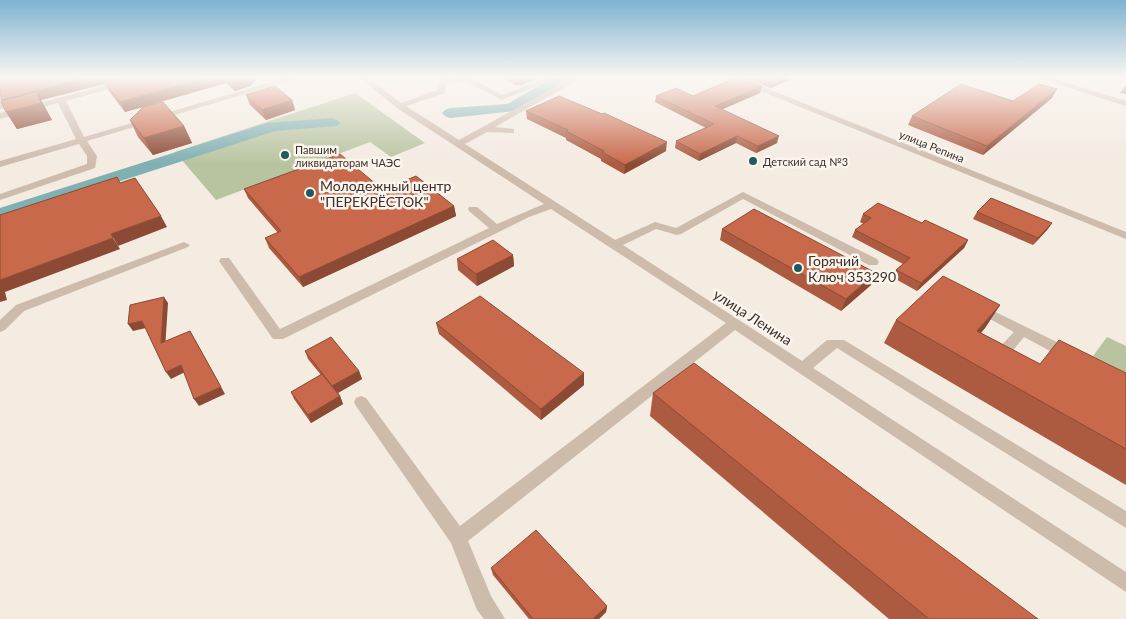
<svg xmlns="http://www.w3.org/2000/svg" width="1126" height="619" viewBox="0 0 1126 619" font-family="Lato,sans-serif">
<rect width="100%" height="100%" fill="#f4ebe1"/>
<!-- green -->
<g fill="#b8c4a0">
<polygon points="355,93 425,143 391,157 370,142 216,200 175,152"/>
<polygon points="1107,337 1126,346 1126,373 1093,356"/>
</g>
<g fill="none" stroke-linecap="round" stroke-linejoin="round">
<!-- canal -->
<g fill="#7fb0b2" fill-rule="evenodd">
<polygon points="554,77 572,77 515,111 450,118 445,116 442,113 445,110 450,108 507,104"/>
<polygon points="332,118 337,120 340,123 337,126 275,131 0,220 0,208 267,123"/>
</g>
<!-- minor -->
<g fill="#cdbbac" fill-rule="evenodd">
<polygon points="138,77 152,77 66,101 84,137 288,77 302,77 87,141 97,156 95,168 0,200 0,194 87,164 87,156 79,144 0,167 0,161 76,139 58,103 0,119 0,113"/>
<polygon points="359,77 368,77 401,103 438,90 437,77 445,77 445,79 469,77 502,95 548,77 560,77 502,100 465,81 445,84 445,93 406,106 459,140 573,77 583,77 495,127 514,129 514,133 487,132 465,144 615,240 655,222 676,228 743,192 877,259 879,262 877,265 869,265 743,199 681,234 677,235 656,229 623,245 802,361 827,340 844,340 1126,511 1126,528 837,348 813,368 1126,572 1126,592 735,330 468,541 491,596 505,619 484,619 477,610 451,543 356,406 354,402 356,398 361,396 366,398 460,526 726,323 551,209 529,217 283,339 273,339 219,261 221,258 229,258 280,329 489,228 469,211 468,209 469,207 477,207 497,224 544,204 397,108"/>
<polygon points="726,77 738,77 1126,232 1126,239"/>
<polygon points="1035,77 1048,77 1126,101 1126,106"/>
<polygon points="0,98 3,98 7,107 6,109 0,109"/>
<polygon points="184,242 190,245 188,247 24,311 5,330 0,332 0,320 16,305"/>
<polygon points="979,304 1073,350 1075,354 1073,358 1063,358 1024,337 1003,362 993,362 991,358 993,354 1014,332 975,311 973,308"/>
</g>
</g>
<!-- wall -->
<g fill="#ac5a40">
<polygon points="0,77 259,77 250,86 235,91 226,83 125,112 109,91 105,84 41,100 52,120 17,129 6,112 3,101"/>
<polygon points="501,77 541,77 521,85 515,85"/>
<polygon points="748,77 791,77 791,79 771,88 748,79"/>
<polygon points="1126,85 1126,94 1120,93 1125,86"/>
<polygon points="760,93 722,109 777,143 756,153 736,143 699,161 675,148 676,141 706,128 655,102 656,96 693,96"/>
<polygon points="246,95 292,100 295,110 266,120 250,105"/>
<polygon points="1052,98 983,155 908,125 912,116 1013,101"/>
<polygon points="526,111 666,151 624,174 601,161 601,159 566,140 566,138 527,119"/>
<polygon points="130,120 184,126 192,143 153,155 138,137"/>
<polygon points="244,189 383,190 454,206 456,216 303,287 269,248 265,238 278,233 248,198"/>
<polygon points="977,212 1052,223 1047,230 1033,245 973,219"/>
<polygon points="863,214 922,223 968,240 964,248 917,291 892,277 896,270 903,264 852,237 855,230 864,224 860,222"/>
<polygon points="722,229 871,285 841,311 720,240"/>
<polygon points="513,255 514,266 477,286 458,270 457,259"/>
<polygon points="1000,305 985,328 981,333 1040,364 1126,373 1126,485 884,343 896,320"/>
<polygon points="436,323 584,373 584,385 541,420 439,334"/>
<polygon points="305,351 359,371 362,379 338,393 340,396 343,404 311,423 294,399 291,392 321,375 308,359"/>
<polygon points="653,393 1038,619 889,619 650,416"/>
<polygon points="491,568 607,606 606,612 599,619 529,619 493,575"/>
</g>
<!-- shaded-wall -->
<g fill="#8c4a34">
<polygon points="90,77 129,77 41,100 52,120 17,129 6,112 8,109 2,100"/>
<polygon points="211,77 224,77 226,83 125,112 120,102"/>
<polygon points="246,77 259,77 250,86 235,91 231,82"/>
<polygon points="521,77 541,77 521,85"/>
<polygon points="789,77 791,77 791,79 771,88 772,85"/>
<polygon points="762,86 760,93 714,113 715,106"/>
<polygon points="1057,89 1052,98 983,155 987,146"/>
<polygon points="292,100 295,110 266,120 262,110"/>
<polygon points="184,126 192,143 153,155 144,138"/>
<polygon points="737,136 736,143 699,161 700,154"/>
<polygon points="779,136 777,143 756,153 758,146"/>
<polygon points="667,142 666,151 624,174 625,165"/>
<polygon points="454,206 456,216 303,287 299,277"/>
<polygon points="161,216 167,227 118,246 111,234"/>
<polygon points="1052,223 1047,230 1033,245 1038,238"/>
<polygon points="113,238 120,249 5,292 7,300 0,302 0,280"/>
<polygon points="968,240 964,248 917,291 921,283"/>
<polygon points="513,255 514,266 477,286 476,274"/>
<polygon points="876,273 871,285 841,311 846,299"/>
<polygon points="164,297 168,303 165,350 161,343"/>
<polygon points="1000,305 985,328 962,353 977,331"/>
<polygon points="142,321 146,328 133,331 128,324"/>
<polygon points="190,331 225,394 199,406 194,399"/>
<polygon points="181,365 185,372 171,379 166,372"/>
<polygon points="359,371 362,379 336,394 332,386"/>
<polygon points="584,373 584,385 541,420 541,409"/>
<polygon points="340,396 343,404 311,423 308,415"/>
<polygon points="607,606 606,612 599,619 593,619"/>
</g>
<!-- building -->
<g fill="#c8694b" stroke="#8c4a34">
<polygon points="0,77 90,77 2,100 0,94"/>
<polygon points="121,77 211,77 120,102 104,82"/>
<polygon points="227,77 246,77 231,82"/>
<polygon points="737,77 739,77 762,86 715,106 779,136 758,146 737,136 700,154 676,141 714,124 656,96 676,88 693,96"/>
<polygon points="753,77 789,77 772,85"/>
<polygon points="961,84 1013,101 1039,84 1057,89 987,146 912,116"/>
<polygon points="275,86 292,100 262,110 246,95"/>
<polygon points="36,92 41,103 6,112 1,101"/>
<polygon points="559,96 602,114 604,113 667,142 625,165 602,152 604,151 566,131 568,130 526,111"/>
<polygon points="163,102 184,126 144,138 130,120 143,107"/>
<polygon points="340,154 383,190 416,176 454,206 299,277 265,238 281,231 244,189"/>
<polygon points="117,177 120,183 135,178 161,216 111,234 113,238 0,280 0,215"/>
<polygon points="991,198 1052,223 1038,238 977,212"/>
<polygon points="878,203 922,223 925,220 968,240 921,283 896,270 910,258 855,230 871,218 863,214"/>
<polygon points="754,209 876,273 846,299 722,229"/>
<polygon points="493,240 513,255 476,274 457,259"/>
<polygon points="943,276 1000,305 977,331 1040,364 1059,340 1126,373 1126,449 896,320"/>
<polygon points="480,296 584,373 541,409 436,323"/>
<polygon points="164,297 161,343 190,331 221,387 194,399 181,365 166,372 142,321 128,324 130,305"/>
<polygon points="331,337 359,371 332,386 305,351"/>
<polygon points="694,363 1038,619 929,619 653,393"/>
<polygon points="322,374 340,396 308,415 291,392"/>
<polygon points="536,530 607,606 593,619 533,619 491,568"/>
</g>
<!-- sky -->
<linearGradient id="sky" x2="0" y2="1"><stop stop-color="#7eb2d2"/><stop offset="0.47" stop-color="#faf6f2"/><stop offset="1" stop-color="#faf6f2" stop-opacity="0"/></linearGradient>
<rect width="1126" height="164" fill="url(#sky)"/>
<!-- markers -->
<g fill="#1f5a5e" stroke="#fbf5ee" stroke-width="2">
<circle cx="285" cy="155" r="5"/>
<circle cx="753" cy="161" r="5"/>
<circle cx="310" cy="193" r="5"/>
<circle cx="798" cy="268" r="5"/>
</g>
<g text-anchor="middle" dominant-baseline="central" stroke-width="5" stroke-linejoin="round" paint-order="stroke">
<!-- far-street labels -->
<g font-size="11" fill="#3b302b" stroke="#fbf5ee">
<text transform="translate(932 146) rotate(22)">улица Репина</text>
</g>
<!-- far-poi labels -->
<g font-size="11" fill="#3b302b" stroke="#fbf5ee" text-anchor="start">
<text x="295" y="149">Павшим<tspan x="295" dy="13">ликвидаторам ЧАЭС</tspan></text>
<text x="763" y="161">Детский сад №3</text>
</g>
<!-- poi labels -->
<g font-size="14" fill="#3b302b" stroke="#fbf5ee" text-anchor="start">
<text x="320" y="185">Молодежный центр<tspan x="320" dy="16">"ПЕРЕКРЁСТОК"</tspan></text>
<text x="808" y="260">Горячий<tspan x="808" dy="16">Ключ 353290</tspan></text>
</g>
<!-- street labels -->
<g font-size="14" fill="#3b302b" stroke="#fbf5ee">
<text transform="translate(753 317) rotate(33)">улица Ленина</text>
</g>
</g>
</svg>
